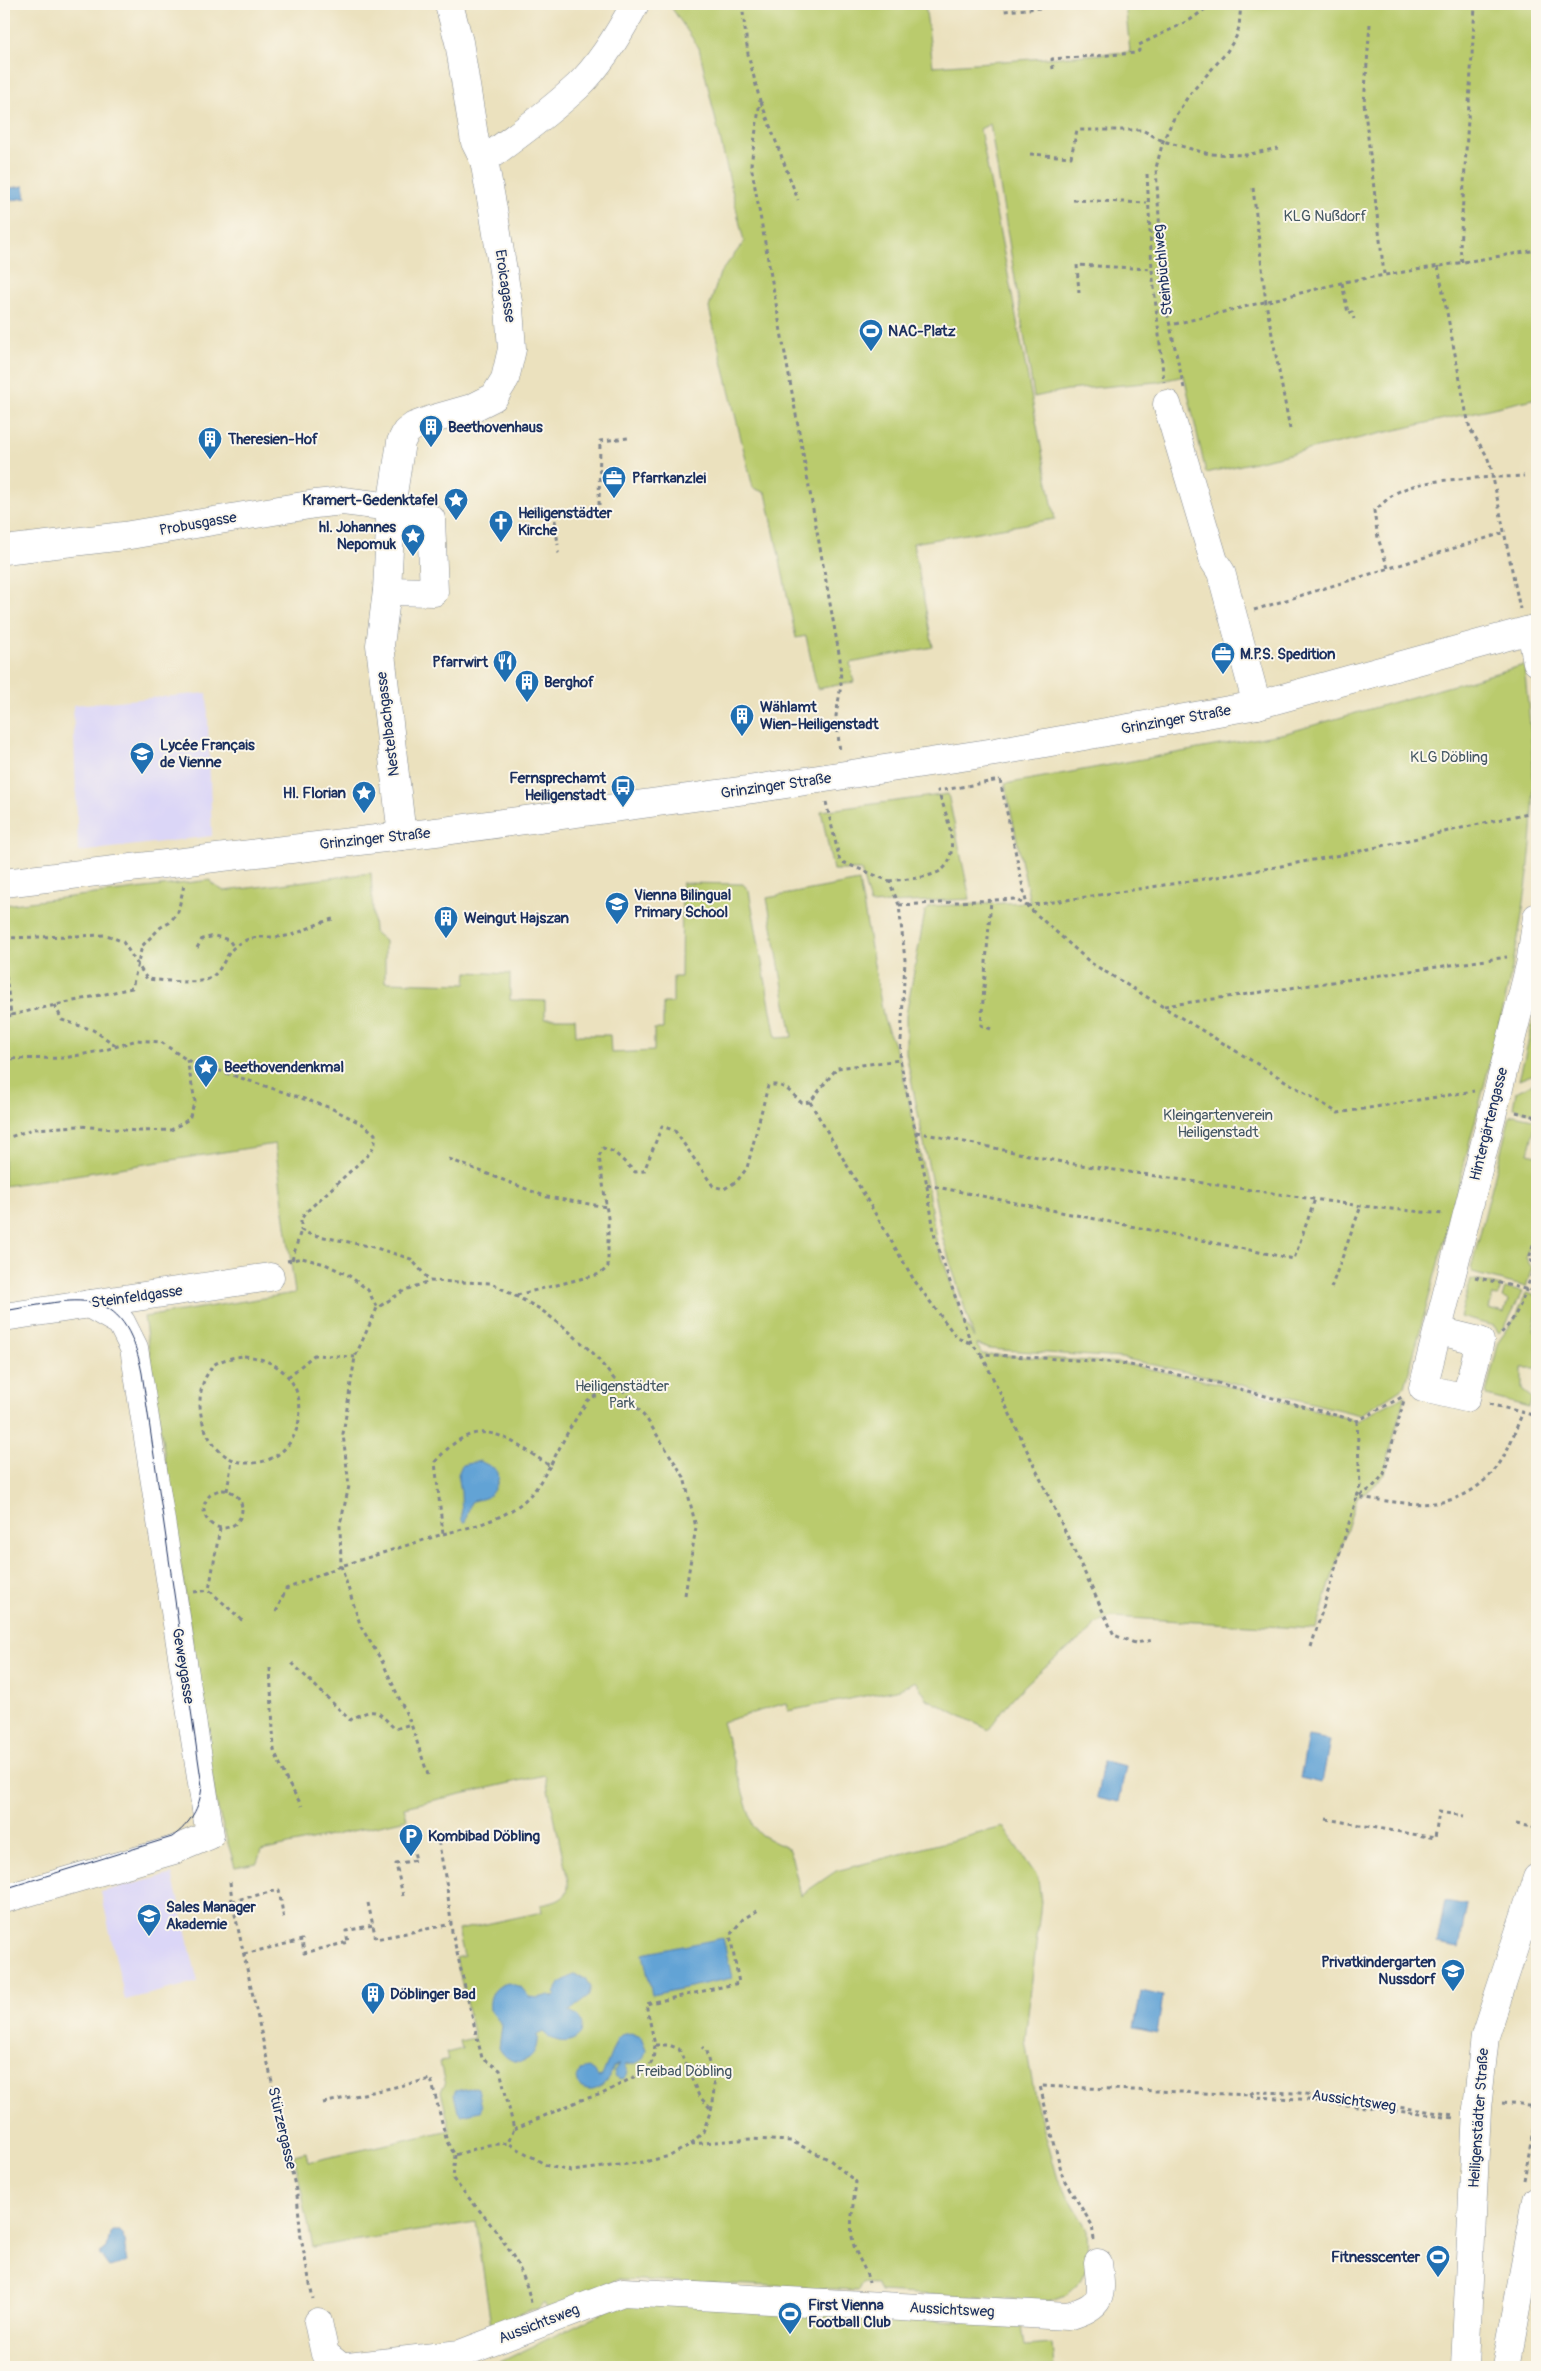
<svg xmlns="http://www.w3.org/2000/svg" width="1541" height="2371" viewBox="0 0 1541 2371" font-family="Pangolin,sans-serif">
<rect width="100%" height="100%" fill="#fbf7ec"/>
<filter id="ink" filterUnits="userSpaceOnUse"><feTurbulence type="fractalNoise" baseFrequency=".02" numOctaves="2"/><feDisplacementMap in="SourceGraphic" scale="10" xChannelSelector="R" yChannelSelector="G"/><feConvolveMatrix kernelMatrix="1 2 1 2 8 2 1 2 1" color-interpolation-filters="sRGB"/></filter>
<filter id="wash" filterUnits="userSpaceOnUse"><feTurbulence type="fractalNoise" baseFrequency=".0096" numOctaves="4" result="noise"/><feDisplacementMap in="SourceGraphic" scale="20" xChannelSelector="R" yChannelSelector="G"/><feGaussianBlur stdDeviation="1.12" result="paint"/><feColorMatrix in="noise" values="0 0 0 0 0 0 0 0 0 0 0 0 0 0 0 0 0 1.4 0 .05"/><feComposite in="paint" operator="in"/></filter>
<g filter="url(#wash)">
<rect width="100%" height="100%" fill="#ebe1be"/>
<!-- built -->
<g fill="#dbd6f7">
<polygon points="207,693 212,836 78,852 73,705"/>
<polygon points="172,1874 198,1982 125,2000 101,1892"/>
</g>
<!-- green -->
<g fill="#bacb6d" stroke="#6a7d66">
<polygon points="669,4 925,4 933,66 1130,52 1125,4 1537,4 1537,398 1206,473 1184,376 1157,382 1067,390 1034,397 990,124 980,129 1055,519 913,543 933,647 850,663 854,682 817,689 806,636 796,638 766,493 753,488 709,308 720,273 744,242 699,48"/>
<path d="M1524,665C1529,714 1535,763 1533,812C1529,909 1505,1004 1481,1098C1457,1194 1431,1290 1405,1386L1360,1415L1205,1376L1122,1358L989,1349L976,1344L982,1354L1120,1363L1218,1383L1357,1421L1405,1395L1384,1474L1372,1488L1357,1497L1316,1629L1112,1617L1095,1624L1090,1632C1052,1660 1014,1689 989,1730L927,1699L916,1681L900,1689L788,1711L786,1703L722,1722L753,1826L761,1835L790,1850L801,1895L836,1871L1003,1827L1038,1878L1041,1902L1025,2040L1035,2098L1058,2179L1087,2227L1088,2265L1080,2282L1066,2295L1049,2301L880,2292L876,2284L862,2283L858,2290L619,2279L549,2312L544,2303L538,2310L528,2311L491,2325L476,2222L313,2247L294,2155L306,2152L308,2162L450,2130L441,2091L445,2085L440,2062L448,2060L446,2053L462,2049L460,2041L474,2038L456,1958L464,1956L458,1930L542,1912L541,1905C556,1902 570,1899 568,1881L545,1775L404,1807L407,1819L261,1851L257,1863L235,1867L216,1803L144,1317L295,1293L275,1144L4,1186V905L211,880L212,884L224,891L371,873L374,932L385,941V982L466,984L467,972L510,974V1000L545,1001V1018H575L576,1035H610L611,1053L654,1051V1029H663V1003H673V977H681L682,883L743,884L749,891L776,1038L792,1037L767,898L859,881L884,1020L900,1060L927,1185L936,1239L964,1321L974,1338L943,1239L906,1053V1015L925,912L931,906L1030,902L1005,784L1286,733Z"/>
<polygon points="948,794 970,899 870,904 861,870 833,870 821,811"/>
<polygon points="1537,1006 1537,1058 1534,1074 1519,1080"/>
<polygon points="1537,1081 1537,1114 1513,1108 1516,1092"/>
<polygon points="1514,1115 1537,1120 1537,1127 1535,1127 1528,1153 1537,1155 1537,1239 1530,1243 1526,1258 1532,1268 1526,1287 1472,1273 1471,1269 1510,1116"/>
<polygon points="1471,1279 1501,1286 1498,1297 1492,1296 1489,1309 1504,1313 1508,1300 1502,1298 1505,1288 1522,1292 1505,1327 1499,1333 1494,1326 1460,1317"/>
<polygon points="1526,1293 1537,1296 1537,1312 1533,1330 1537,1332 1537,1368 1522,1368 1522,1390 1532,1398 1529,1407 1487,1396 1486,1393 1499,1341 1516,1317"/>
<polygon points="626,2301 1022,2325 1025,2346 1052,2344 1054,2367 490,2367"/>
</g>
<!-- water -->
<g fill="#62a3d5" stroke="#3e699a">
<polygon points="24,186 26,198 4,201 4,189"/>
<path d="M480,1461C485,1464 491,1466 495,1469C504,1475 494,1493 487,1497C482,1500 476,1499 471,1502L465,1522L462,1521L461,1492L458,1474L462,1465Z"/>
<polygon points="1308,1736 1330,1740 1322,1783 1300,1778"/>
<polygon points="1103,1761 1126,1766 1119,1802 1097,1797"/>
<polygon points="1445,1901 1467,1905 1459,1948 1437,1944"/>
<polygon points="723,1938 732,1978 652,1995 643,1954"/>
<path d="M574,1975L586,1978L591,1987L588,1997L568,2012C579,2015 584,2021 581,2033C571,2046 554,2043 543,2032L537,2035C540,2062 512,2072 499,2048L502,2025L490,2010C488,1997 494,1986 508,1983L521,1987L529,1997L538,1998L549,1995L554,1997L556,1995L554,1993L561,1982Z"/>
<polygon points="1141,1991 1163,1996 1157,2033 1134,2028"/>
<path d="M631,2033L641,2037L646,2049C644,2063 636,2064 624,2065L628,2073L625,2078L620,2079L615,2076L614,2071L619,2064L613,2067C610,2082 594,2098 579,2086L577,2078L580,2070L588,2068L594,2071L598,2077L602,2076L617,2039L621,2035Z"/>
<polygon points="475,2087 478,2088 482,2107 480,2111 461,2115 458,2112 454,2094 455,2091"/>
<polygon points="112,2231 120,2231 123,2234 127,2262 109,2267 99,2254 107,2248 110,2233"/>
</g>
</g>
<g filter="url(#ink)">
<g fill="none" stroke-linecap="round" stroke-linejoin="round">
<defs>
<g id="minor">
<path d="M484,160C516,137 549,113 578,86C601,64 620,32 635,4"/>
<polyline points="1167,404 1214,561 1221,572 1257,705"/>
<polyline points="4,550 124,536 315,504 343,501 391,507"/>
<polyline points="387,591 434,592 431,519 390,519"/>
<polyline points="1531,630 1537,662"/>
<polyline points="402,836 380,645 387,591 391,507 401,442 406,432 414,426 430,420 472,408 494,397 505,379 512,349 509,308 494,215 484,160 475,142 459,42 449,4"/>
<polyline points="4,883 444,831 754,789 995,752 1257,705 1537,628"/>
<polyline points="4,1317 270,1277"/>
<polyline points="1439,1331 1480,1341 1466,1398 1423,1388 1530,965 1537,917"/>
<polyline points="4,1899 174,1850 210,1835 134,1348 121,1322 89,1304"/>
<polyline points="318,2322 325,2354 341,2367"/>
<path d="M348,2367L460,2354L623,2292L1068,2316C1104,2305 1102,2297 1098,2263"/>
<polyline points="1465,2367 1477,2109 1485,2036 1537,1878"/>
</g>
<polyline id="major" points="1506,2367 1537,2200"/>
</defs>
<!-- minor casing -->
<use href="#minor" stroke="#83888e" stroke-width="29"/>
<!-- major casing -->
<use href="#major" stroke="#83888e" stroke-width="29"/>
<!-- path -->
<g stroke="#83888e" stroke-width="3" stroke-dasharray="4 4" stroke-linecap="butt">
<polyline points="742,4 748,54 760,101 751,165 840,659 841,685 836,716 840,752"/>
<polyline points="1002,4 1004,11 1039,8 1050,4"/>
<polyline points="1370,24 1364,103 1384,274"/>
<polyline points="1053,69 1052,59 1136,53 1139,51 1139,45 1190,20 1212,4"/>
<polyline points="761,102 798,200"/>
<polyline points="1030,154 1071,157 1077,130 1142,130 1163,141 1209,154 1246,155 1278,148"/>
<polyline points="1147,174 1152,269 1164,382"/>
<polyline points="1253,188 1266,303 1290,429"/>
<polyline points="1073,200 1147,203"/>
<polyline points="1462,262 1460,248 1475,7"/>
<polyline points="1438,266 1466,411 1470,429 1487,456 1491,468 1520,609"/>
<polyline points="1342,283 1348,313 1352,312 1354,319"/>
<polyline points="1079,293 1077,265 1152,269"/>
<polyline points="1175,324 1349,281 1537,250"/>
<polyline points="1184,388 1164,299 1156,168 1163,141 1174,118 1189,95 1226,53 1236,37 1239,27 1241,4"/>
<polyline points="599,505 600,441 628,438"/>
<polyline points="554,512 558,545"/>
<polyline points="558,552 559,553"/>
<path d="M1388,568L1378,538L1374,511C1383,504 1391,494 1402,490C1430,477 1491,478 1524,476"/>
<polyline points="1254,610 1503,533"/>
<polyline points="1000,780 1027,906"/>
<polyline points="826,802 840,861 889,881 899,905 905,960 900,1060 926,1180 935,1238 971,1343 981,1354 1120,1363 1218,1383 1357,1421 1402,1397"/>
<path d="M889,881C904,879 922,879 936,873C965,862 946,812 938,791L1000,780"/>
<polyline points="899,905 1015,899 1027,906 1091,963 1338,1113 1474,1091"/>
<polyline points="1027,906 1243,873 1351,853 1537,811"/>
<path d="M4,938L107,935L123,942L147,979C162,980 200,986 212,977C226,966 225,949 244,941C258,934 272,939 286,936C302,933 316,923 333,919"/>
<polyline points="197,948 202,939 215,936 229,940 233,946"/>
<polyline points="4,960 11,1015 4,1019"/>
<polyline points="55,1005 62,1020 93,1030 117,1046"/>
<polyline points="1164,1006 1507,957"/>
<polyline points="11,1015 132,988 142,946 161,927 169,923 178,912 184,885"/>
<polyline points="991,1029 981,1025 991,900"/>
<polyline points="4,1059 64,1058 105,1050 137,1040 161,1042 187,1060 331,1108 364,1125 375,1134 375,1143 371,1152 305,1213 301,1220 301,1230 309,1234 373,1247 411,1259 430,1281"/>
<polyline points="810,1102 914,1280 957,1338 971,1343"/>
<polyline points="1516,1112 1537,1117"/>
<polyline points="916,1132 1067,1163 1361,1206 1443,1214"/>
<polyline points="4,1139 33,1129 79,1126 138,1131 171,1130 189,1119 195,1101 187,1060"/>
<polyline points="449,1159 547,1197 607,1207"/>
<polyline points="927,1185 1294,1259 1315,1199"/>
<polyline points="292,1260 301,1230"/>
<polyline points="287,1261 302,1258 325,1264 348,1275 368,1290 377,1308"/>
<polyline points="1475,1277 1537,1292"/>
<polyline points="1331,1288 1361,1206"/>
<path d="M517,1295L600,1274L608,1267V1218L599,1156L603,1148L614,1152L635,1172L644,1171L662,1126L675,1131L713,1186L724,1189L737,1181L747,1168L768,1086C783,1081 792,1094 802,1103L810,1102L837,1068L900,1060"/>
<path d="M1501,1333C1519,1317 1527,1287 1535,1265L1529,1259L1533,1245L1537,1243"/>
<polyline points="982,1355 1114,1635 1135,1643 1154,1640"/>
<path d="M244,1356C325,1363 311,1467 246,1463C207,1460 188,1404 208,1373C210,1370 212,1366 215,1364C223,1359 235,1357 244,1356Z"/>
<polyline points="288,1377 314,1355 355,1357"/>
<polyline points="1489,1404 1537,1416"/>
<path d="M1357,1421L1360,1486L1357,1497C1407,1503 1452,1516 1491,1474C1507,1458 1514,1432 1523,1412"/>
<circle cx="223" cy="1509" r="19"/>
<polyline points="227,1491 232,1460"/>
<polyline points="220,1528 209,1590 244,1622"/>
<path d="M443,1534C475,1526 510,1519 533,1492C539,1485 544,1475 550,1466"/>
<polyline points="194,1592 209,1590"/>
<path d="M276,1612L286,1589L341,1566L443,1534L435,1462C478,1411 505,1436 550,1466L570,1428L588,1400L618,1383"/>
<polyline points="1311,1647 1357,1497 1372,1488 1384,1474 1404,1400"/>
<path d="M292,1663L350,1720C377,1706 376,1710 395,1729L411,1724"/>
<polyline points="270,1668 274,1750 287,1781 302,1806"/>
<polyline points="428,1775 411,1724 382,1661 361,1627 341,1566 340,1525 349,1486 343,1434 355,1357 377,1308 405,1290 430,1281 491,1283 540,1309 564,1327 593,1353 648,1421 684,1477 696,1527 685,1595"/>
<polyline points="1326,1819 1435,1838 1439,1812 1464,1816"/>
<polyline points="1516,1824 1537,1828"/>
<polyline points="437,1834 447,1887 452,1932 482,2058 500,2070 514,2129 508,2143"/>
<polyline points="230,1882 232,1901 297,2195 301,2238 313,2299"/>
<polyline points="403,1896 396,1864 416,1860 411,1839"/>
<polyline points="232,1901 279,1890 284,1920"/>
<polyline points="368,1903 376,1939 452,1924"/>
<polyline points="244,1954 302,1940 304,1953 348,1942 346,1931 373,1925"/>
<polyline points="655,2045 669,2045 679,2049 699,2096 711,2109"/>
<polyline points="1250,2094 1254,2092 1299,2093 1454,2115"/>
<polyline points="323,2103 431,2079 447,2142 455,2155 488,2145 508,2143 548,2166 571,2171 644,2162 670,2156 691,2144 703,2132 713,2104 714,2085 706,2051 702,2047"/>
<polyline points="1502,2103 1537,2107"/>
<polyline points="514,2129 581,2100 602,2094 647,2070 653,2060 655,2045 646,2004 739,1983 730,1935 743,1919 760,1909"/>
<path d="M691,2144L751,2139L791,2141L830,2160L856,2182C854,2202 848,2226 854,2246C858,2259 866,2268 869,2283"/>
<path d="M455,2155L453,2179C484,2217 522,2254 531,2303"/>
<polyline points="1524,2180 1537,2110"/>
<polyline points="1094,2240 1092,2225 1063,2178 1040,2086 1250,2095 1254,2097 1300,2099 1454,2118"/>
</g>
<!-- minor -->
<use href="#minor" stroke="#fff" stroke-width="28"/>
<!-- major -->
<use href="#major" stroke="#fff" stroke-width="28"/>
<!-- tram -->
<g stroke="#1b2f5e" stroke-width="1">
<path d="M4,1311C77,1299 124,1280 142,1373L202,1786C200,1808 190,1824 172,1837L4,1889"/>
<polyline points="1533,2367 1537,2347"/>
</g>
</g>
</g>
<!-- icons -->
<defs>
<symbol id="stadium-pin" viewBox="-11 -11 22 30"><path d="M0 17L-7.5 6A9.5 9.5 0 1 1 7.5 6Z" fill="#1f6fb2" stroke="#fbf7ec"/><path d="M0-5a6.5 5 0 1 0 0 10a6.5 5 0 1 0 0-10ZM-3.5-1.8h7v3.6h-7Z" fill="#fff"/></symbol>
<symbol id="building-pin" viewBox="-11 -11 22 30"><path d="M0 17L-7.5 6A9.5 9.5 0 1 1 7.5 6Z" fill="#1f6fb2" stroke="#fbf7ec"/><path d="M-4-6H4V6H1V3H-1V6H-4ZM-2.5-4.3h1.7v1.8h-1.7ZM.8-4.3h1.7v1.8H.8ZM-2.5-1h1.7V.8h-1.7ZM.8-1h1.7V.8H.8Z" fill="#fff"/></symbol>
<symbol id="office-pin" viewBox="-11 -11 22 30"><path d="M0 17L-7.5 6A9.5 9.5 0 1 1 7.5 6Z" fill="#1f6fb2" stroke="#fbf7ec"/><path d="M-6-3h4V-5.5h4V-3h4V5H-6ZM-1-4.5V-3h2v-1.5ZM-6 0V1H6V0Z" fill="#fff"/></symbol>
<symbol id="sight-pin" viewBox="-11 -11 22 30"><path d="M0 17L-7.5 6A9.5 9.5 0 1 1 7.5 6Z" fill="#1f6fb2" stroke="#fbf7ec"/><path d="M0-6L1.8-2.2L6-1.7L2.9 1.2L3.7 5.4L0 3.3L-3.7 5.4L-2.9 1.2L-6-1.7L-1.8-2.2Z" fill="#fff"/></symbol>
<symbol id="church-pin" viewBox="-11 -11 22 30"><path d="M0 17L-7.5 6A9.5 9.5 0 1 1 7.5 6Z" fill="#1f6fb2" stroke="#fbf7ec"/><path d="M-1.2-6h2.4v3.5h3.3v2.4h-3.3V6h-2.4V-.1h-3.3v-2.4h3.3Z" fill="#fff"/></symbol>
<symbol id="restaurant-pin" viewBox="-11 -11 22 30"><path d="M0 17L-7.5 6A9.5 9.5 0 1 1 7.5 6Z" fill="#1f6fb2" stroke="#fbf7ec"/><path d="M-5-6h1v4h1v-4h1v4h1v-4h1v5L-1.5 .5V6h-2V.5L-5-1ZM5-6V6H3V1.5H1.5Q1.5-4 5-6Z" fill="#fff"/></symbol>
<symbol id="school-pin" viewBox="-11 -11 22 30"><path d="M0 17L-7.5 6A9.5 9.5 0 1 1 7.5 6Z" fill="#1f6fb2" stroke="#fbf7ec"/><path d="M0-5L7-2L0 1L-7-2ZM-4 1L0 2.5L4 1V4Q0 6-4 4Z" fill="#fff"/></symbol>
<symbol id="bus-pin" viewBox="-11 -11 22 30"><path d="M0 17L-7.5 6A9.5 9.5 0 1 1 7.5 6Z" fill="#1f6fb2" stroke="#fbf7ec"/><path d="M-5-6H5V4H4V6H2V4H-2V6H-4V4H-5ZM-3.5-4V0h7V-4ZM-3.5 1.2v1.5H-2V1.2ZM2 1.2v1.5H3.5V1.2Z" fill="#fff"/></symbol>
<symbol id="parking-pin" viewBox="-11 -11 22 30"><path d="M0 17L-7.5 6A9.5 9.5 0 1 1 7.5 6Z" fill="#1f6fb2" stroke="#fbf7ec"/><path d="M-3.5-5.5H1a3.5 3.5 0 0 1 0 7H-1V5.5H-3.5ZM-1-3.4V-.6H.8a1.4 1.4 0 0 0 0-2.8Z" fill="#fff"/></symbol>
<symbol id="university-pin" viewBox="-11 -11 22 30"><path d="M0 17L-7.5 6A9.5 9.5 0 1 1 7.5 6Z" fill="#1f6fb2" stroke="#fbf7ec"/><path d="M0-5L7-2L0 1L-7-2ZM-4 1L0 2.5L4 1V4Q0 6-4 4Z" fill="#fff"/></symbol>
</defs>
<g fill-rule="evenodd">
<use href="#stadium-pin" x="857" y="317" width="28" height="38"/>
<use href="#building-pin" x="417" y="413" width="28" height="38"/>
<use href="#building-pin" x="196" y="425" width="28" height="38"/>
<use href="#office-pin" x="600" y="464" width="28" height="38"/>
<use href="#sight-pin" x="442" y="486" width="28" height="38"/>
<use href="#church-pin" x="487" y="508" width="28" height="38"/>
<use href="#sight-pin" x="399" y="522" width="28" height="38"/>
<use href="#office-pin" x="1209" y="640" width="28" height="38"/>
<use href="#restaurant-pin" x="491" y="648" width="28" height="38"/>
<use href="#building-pin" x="513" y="668" width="28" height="38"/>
<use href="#building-pin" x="728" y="702" width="28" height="38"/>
<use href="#school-pin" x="128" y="740" width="28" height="38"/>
<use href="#bus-pin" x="609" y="773" width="28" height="38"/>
<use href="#sight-pin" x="350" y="779" width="28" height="38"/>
<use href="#school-pin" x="603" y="890" width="28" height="38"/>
<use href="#building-pin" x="432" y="904" width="28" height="38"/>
<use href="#sight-pin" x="192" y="1053" width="28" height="38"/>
<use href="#parking-pin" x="397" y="1822" width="28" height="38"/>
<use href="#university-pin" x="135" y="1902" width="28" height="38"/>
<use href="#school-pin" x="1439" y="1957" width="28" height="38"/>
<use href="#building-pin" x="359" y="1980" width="28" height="38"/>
<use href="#stadium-pin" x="1424" y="2243" width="28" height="38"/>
<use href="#stadium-pin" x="776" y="2300" width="28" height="38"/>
</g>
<g text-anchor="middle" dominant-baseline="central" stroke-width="4" stroke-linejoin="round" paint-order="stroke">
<!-- park labels -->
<g font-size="15" fill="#435662" stroke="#fbf7ec">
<text x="1325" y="216">KLG Nußdorf</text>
<text x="1449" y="757">KLG Döbling</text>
<text x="1218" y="1115">Kleingartenverein<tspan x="1218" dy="17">Heiligenstadt</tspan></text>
<text x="622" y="1386">Heiligenstädter<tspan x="622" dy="17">Park</tspan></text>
<text x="684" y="2071">Freibad Döbling</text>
</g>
<!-- street labels -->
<g font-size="15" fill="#1b2f5e" stroke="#fbf7ec">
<text transform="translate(1163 270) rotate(-96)">Steinbüchlweg</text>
<text transform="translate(505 286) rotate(82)">Eroicagasse</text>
<text transform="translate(198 524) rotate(-10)">Probusgasse</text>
<text transform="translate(1176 720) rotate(-10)">Grinzinger Straße</text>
<text transform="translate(388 724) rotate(-97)">Nestelbachgasse</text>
<text transform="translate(776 786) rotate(-8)">Grinzinger Straße</text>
<text transform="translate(375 839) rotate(-6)">Grinzinger Straße</text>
<text transform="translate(1489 1124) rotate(-76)">Hintergärtengasse</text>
<text transform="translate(137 1297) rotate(-8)">Steinfeldgasse</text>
<text transform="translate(183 1666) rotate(81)">Geweygasse</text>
<text transform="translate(1354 2101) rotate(8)">Aussichtsweg</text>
<text transform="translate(1479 2118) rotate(-86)">Heiligenstädter Straße</text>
<text transform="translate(282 2128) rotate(77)">Stürzergasse</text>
<text transform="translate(952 2310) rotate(3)">Aussichtsweg</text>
<text transform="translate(539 2324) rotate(-21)">Aussichtsweg</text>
</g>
<!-- poi labels -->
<g font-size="15" font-weight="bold" fill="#1b2f5e" stroke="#fbf7ec" text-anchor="start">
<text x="888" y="331">NAC-Platz</text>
<text x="448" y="427">Beethovenhaus</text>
<text x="228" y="439">Theresien-Hof</text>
<text x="632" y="478">Pfarrkanzlei</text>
<text x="438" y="500" text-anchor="end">Kramert-Gedenktafel</text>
<text x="518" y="513">Heiligenstädter<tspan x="518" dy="17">Kirche</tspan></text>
<text x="396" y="527" text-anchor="end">hl. Johannes<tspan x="396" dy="17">Nepomuk</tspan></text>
<text x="1240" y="654">M.P.S. Spedition</text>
<text x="488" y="662" text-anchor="end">Pfarrwirt</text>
<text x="544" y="682">Berghof</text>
<text x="760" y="707">Wählamt<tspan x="760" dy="17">Wien-Heiligenstadt</tspan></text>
<text x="160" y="745">Lycée Français<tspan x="160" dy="17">de Vienne</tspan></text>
<text x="606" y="778" text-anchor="end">Fernsprechamt<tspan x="606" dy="17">Heiligenstadt</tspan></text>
<text x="346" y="793" text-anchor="end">Hl. Florian</text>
<text x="634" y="895">Vienna Bilingual<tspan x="634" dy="17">Primary School</tspan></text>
<text x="464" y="918">Weingut Hajszan</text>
<text x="224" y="1067">Beethovendenkmal</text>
<text x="428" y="1836">Kombibad Döbling</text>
<text x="166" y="1907">Sales Manager<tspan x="166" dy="17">Akademie</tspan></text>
<text x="1436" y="1962" text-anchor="end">Privatkindergarten<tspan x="1436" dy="17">Nussdorf</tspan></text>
<text x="390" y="1994">Döblinger Bad</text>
<text x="1420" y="2257" text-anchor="end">Fitnesscenter</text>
<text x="808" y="2305">First Vienna<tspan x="808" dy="17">Football Club</tspan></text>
</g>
</g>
<!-- margin -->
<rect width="1541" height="2371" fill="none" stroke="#fbf7ec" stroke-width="20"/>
</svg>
